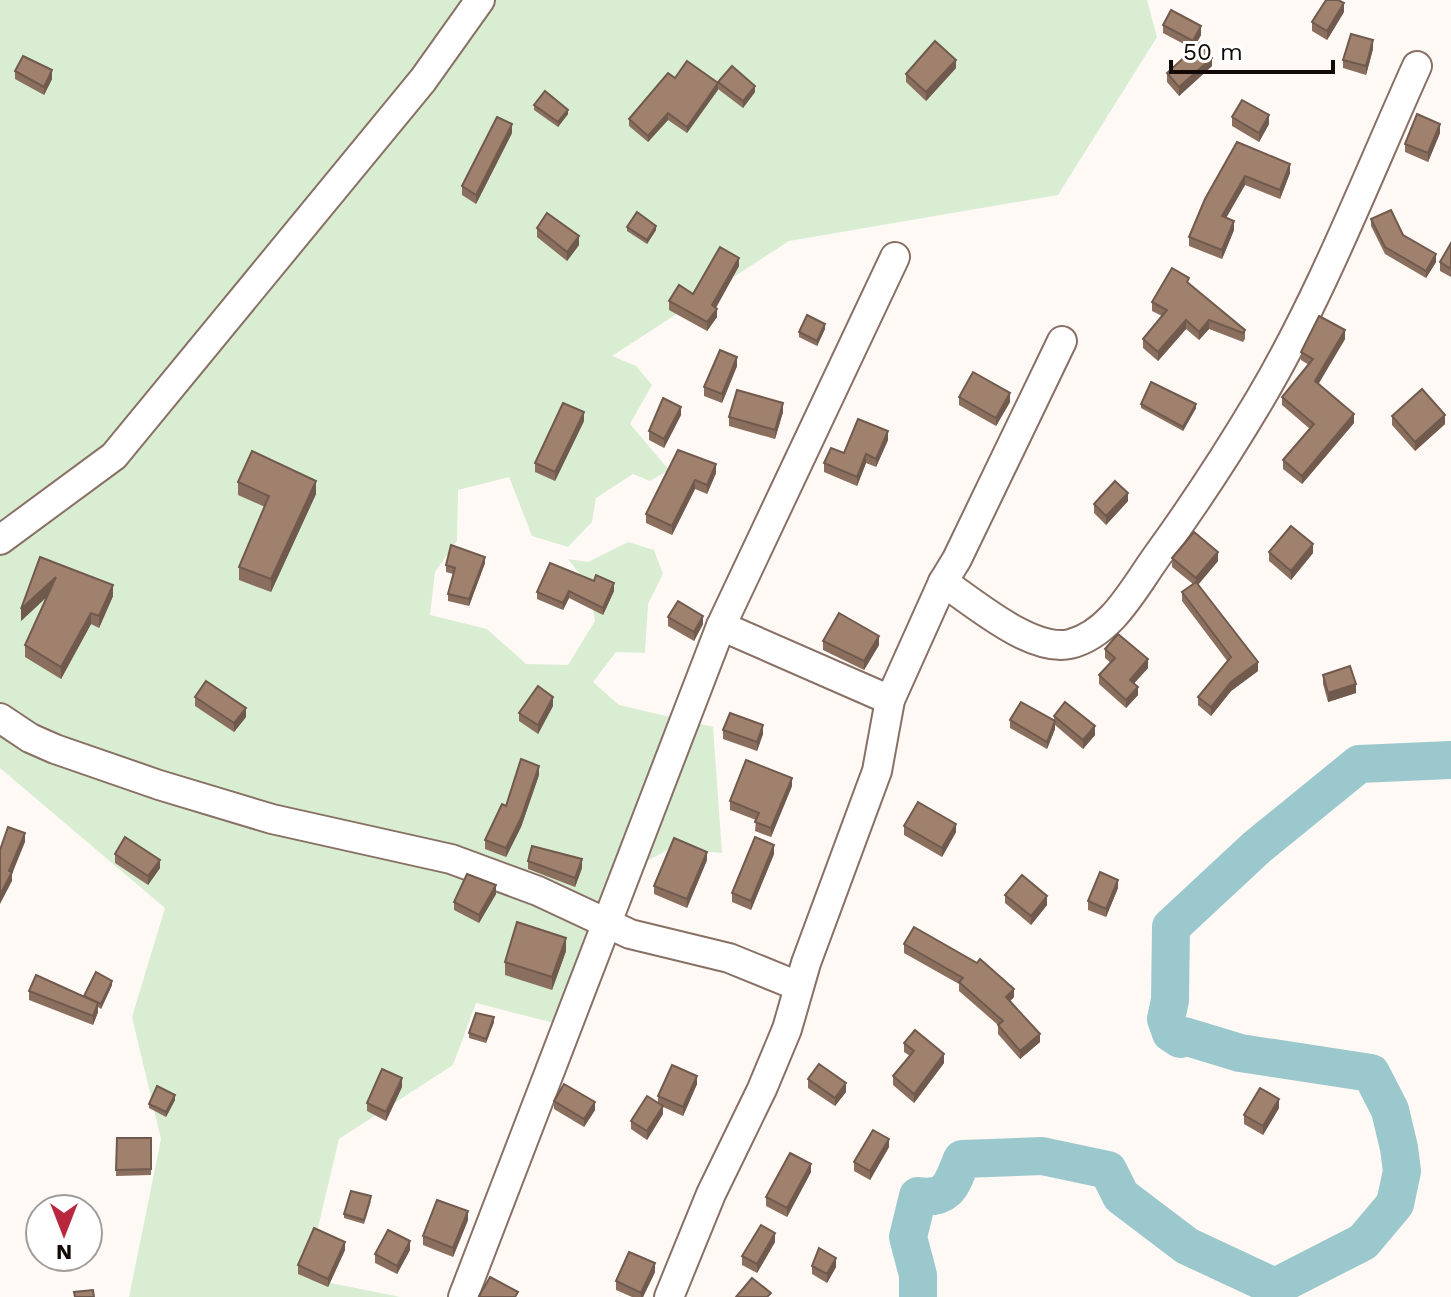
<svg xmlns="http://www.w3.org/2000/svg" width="1451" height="1297" viewBox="0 0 1451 1297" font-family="'Work Sans',sans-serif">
<rect width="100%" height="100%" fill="#fff9f6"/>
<!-- green -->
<polygon fill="#d8edd2" points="0,0 1147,0 1157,37 1058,195 789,241 612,356 636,366 652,385 630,424 669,470 650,481 633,474 596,498 592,522 568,547 532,536 509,477 458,490 457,541 435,572 430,615 487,629 526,664 568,665 595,621 589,586 568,559 588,562 628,542 654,550 663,574 648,604 645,653 616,652 593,682 619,705 713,727 722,853 669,849 616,878 558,1024 476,1003 453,1065 339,1139 306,1278 400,1297 129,1297 161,1139 132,1017 165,908 0,768"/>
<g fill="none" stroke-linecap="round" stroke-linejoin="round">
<!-- river -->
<path stroke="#9bc8cc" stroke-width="38" d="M918,1297V1275L908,1237L918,1196C949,1200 952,1184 962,1159L1042,1156L1108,1170L1121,1196L1187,1246L1275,1287L1363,1242L1395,1204L1402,1171L1399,1148L1390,1110L1371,1073L1240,1053L1184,1036L1180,1039L1171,1033L1166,1019L1170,1000L1171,927L1257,847L1359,764L1451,760"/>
<defs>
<g id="minor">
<polyline points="0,540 114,456 423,80 480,0"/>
<path d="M943,582C973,602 1032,653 1070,644C1111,634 1134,588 1157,556C1194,505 1228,453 1260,399C1322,294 1367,177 1417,66"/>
<polyline points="721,626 890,700"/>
<polyline points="0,718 30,738 55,749 159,785 272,819 451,859 538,891 630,934 729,958 798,986"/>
<polyline points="463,1297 721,626 895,257"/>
<polyline points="669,1297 711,1194 762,1089 787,1029 806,963 877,771 890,700 943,582 957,559 1062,341"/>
</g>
</defs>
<!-- minor casing -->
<use href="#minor" stroke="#887065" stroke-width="32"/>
<!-- minor -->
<use href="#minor" stroke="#fff" stroke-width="28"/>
</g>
<!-- wall -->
<g fill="#8a6f5f">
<polygon points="1344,12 1327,40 1312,31 1312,22"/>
<polygon points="1163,25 1201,35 1193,49 1163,33"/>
<polygon points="1373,49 1366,75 1343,68 1343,60"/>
<polygon points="1212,66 1179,96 1167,82 1167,73"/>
<polygon points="956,68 926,101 906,82 906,74"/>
<polygon points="15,71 52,79 44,95 15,79"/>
<polygon points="675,78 718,83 755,92 743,108 718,89 687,133 668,120 648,142 629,126 629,119"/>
<polygon points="534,105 568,114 558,127 534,110"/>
<polygon points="1232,117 1269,124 1259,142 1232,126"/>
<polygon points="512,133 476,204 462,195 462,186"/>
<polygon points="1440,133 1428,162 1405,152 1405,144"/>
<polygon points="1237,142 1290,173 1280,199 1245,185 1226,218 1234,230 1222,259 1189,246 1189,237"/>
<polygon points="1371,219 1403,235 1436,262 1426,278 1385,254 1371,226"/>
<polygon points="627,227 656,230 647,244 627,231"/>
<polygon points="537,228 579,245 567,261 537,237"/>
<polygon points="1451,243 1451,277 1440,271 1440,262"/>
<polygon points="739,266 716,308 717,317 707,331 669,310 669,301 693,294"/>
<polygon points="1189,284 1245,330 1245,339 1243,342 1209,329 1199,340 1186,329 1158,361 1143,348 1143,339 1162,316 1152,311 1152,302"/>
<polygon points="825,329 817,346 799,337 799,332"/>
<polygon points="1345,339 1318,384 1354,423 1302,484 1283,469 1283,460 1310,429 1282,405 1282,397 1309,365 1301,360 1301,352"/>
<polygon points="737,366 722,403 704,396 704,387"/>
<polygon points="959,397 1010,402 996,426 959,405"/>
<polygon points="1141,404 1196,408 1183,431 1141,408"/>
<polygon points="783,412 775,439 729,426 729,417"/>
<polygon points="681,415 664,448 649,440 649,431"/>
<polygon points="1392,416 1445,424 1415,451 1392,425"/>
<polygon points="584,421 555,481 535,472 535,463"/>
<polygon points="888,440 876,467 866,463 857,486 824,472 824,463 844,453"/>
<polygon points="678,450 716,473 707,494 695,489 672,535 646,523 646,514"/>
<polygon points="238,482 316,494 271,592 239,580 239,567 265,507 238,495"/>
<polygon points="1128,501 1106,525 1094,513 1094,504"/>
<polygon points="1269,552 1313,553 1291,580 1269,561"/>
<polygon points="40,557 113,596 99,628 91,624 61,679 25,657 25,645 47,597 21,621"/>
<polygon points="1172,558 1218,561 1198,585 1258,671 1231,691 1211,716 1198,705 1198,697 1228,662 1182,601 1182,592 1193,584 1172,567"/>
<polygon points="485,563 469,606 448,601 448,594 453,574 446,572 446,565"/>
<polygon points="614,591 603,615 569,598 563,610 537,599 537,592"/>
<polygon points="668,617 703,624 694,641 668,626"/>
<polygon points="823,641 879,645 864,670 823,650"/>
<polygon points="1105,649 1148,668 1134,683 1138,695 1126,708 1099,684 1099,675 1111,663 1105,658"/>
<polygon points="1323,675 1356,693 1328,702 1323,684"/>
<polygon points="195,697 246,717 234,732 195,706"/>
<polygon points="553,706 538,734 519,721 519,713"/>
<polygon points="1054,716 1095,735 1083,749 1055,725 1055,729 1047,749 1010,728 1010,720 1054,721"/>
<polygon points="723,730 763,734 757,751 723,739"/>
<polygon points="539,775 521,827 506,857 485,849 485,840 506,806"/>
<polygon points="792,786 771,837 755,831 756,820 730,810 730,801"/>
<polygon points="904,826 956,832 942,857 904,835"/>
<polygon points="115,854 160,868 148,885 115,863"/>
<polygon points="774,854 751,910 732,902 732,893"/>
<polygon points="707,860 687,908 654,894 654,886"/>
<polygon points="528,861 582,868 575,887 528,869"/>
<polygon points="1118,888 1106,917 1088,910 1088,901"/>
<polygon points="496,894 479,923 454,910 454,902"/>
<polygon points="1005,895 1047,905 1031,925 1005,903"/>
<polygon points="904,944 1014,997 1010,1001 1040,1042 1020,1059 998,1034 998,1025 959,991 959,984 904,953"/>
<polygon points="566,951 552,990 505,975 505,962"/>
<polygon points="112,985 101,1009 98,1007 98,1012 93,1025 29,1000 29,991 84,997"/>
<polygon points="494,1022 486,1043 469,1038 469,1033"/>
<polygon points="904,1043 944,1063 914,1103 893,1085 893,1076 910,1056 904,1052"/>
<polygon points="808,1079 846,1092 835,1106 808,1088"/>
<polygon points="697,1084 683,1116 663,1107 663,1114 647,1140 631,1129 631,1121 658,1102 658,1096"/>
<polygon points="402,1087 386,1121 367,1111 367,1103"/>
<polygon points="175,1100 166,1117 149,1108 149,1104"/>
<polygon points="554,1101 595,1110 584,1127 554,1109"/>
<polygon points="1279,1108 1263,1135 1244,1124 1244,1115"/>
<polygon points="117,1138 151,1138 151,1175 116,1176"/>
<polygon points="889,1147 870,1180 854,1171 854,1162"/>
<polygon points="811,1172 787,1217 766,1206 766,1197"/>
<polygon points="371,1201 364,1224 344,1218 344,1214"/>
<polygon points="40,1218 40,1257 65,1257 65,1262 36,1260"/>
<polygon points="468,1220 453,1257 423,1245 423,1236"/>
<polygon points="775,1242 757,1273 742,1265 742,1256"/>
<polygon points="345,1250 328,1287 298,1274 298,1265"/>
<polygon points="410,1250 397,1274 375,1263 375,1254"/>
<polygon points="812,1266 836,1267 827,1283 812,1274"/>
<polygon points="655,1272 643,1297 632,1297 616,1290 616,1281"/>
</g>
<!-- shaded-wall -->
<g fill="#705a4d">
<polygon points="1344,3 1344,12 1327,40 1327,31"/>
<polygon points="1201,26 1201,35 1193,49 1193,41"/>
<polygon points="1373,40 1373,49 1366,75 1366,66"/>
<polygon points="1212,58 1212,66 1179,96 1179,87"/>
<polygon points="956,60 956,68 926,101 926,92"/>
<polygon points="52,70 52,79 44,95 44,87"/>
<polygon points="718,83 718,90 687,133 687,127"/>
<polygon points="755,86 755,92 743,108 743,101"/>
<polygon points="568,110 568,114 558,127 558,122"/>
<polygon points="668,113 668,120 648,142 648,136"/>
<polygon points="1269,115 1269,124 1259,142 1259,133"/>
<polygon points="512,124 512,133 476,204 476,195"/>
<polygon points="1440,124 1440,133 1428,162 1428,153"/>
<polygon points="1290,164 1290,173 1280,199 1280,190"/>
<polygon points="1245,176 1245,185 1222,225 1222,216"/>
<polygon points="1234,221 1234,230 1222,259 1222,250"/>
<polygon points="656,226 656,230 647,244 647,240"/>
<polygon points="579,236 579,245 567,261 567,252"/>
<polygon points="1436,254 1436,262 1426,278 1426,271"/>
<polygon points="739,258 739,266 712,314 712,305"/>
<polygon points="717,309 717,317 707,331 707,322"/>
<polygon points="1186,320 1186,329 1158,361 1158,352"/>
<polygon points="1209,320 1209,329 1199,340 1199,332"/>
<polygon points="825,324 825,329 817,346 817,341"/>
<polygon points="1345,330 1345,339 1315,390 1315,381"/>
<polygon points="737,357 737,366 722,403 722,394"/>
<polygon points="1010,393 1010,402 996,426 996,418"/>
<polygon points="783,403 783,412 775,439 775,430"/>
<polygon points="1196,404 1196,408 1183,431 1183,427"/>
<polygon points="681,407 681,415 664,448 664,439"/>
<polygon points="584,412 584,421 555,481 555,472"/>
<polygon points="1354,414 1354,423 1302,484 1302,476"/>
<polygon points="1445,415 1445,424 1415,451 1415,442"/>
<polygon points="888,431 888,440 876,467 876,459"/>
<polygon points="866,454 866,463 857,486 857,477"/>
<polygon points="716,464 716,473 707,494 707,485"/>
<polygon points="695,480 695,489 672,535 672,526"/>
<polygon points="316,481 316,494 271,592 271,579"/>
<polygon points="1128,493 1128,501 1106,525 1106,516"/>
<polygon points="1313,544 1313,553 1291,580 1291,571"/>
<polygon points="1218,552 1218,561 1196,587 1196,578"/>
<polygon points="485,557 485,563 469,606 469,599"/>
<polygon points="56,577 56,588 21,621 21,609"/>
<polygon points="614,583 614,591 603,615 603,608"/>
<polygon points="113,585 113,596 99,628 99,616"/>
<polygon points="569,591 569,598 563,610 563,603"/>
<polygon points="91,613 91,624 61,679 61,667"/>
<polygon points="703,616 703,624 694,641 694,632"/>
<polygon points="879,636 879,645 864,670 864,661"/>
<polygon points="1148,659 1148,668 1130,688 1130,680"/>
<polygon points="1258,662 1258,671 1231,691 1211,716 1211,707 1231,682"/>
<polygon points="1356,684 1356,693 1328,702 1328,693"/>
<polygon points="1138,687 1138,695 1126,708 1126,700"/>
<polygon points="553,697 553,706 538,734 538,725"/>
<polygon points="246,708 246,717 234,732 234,723"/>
<polygon points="1055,721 1055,729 1047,749 1047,742"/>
<polygon points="763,725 763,734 757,751 757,742"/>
<polygon points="1095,726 1095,735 1083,749 1083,740"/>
<polygon points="539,766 539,775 521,827 506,857 506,848"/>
<polygon points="792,778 792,786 771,837 771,828"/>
<polygon points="956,824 956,832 942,857 942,848"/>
<polygon points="25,833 25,842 12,874 12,881 0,904 0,895"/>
<polygon points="774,845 774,854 751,910 751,901"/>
<polygon points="707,852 707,860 687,908 687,899"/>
<polygon points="582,859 582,868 575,887 575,878"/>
<polygon points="160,860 160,868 148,885 148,876"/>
<polygon points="1118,880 1118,888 1106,917 1106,909"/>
<polygon points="496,885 496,894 479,923 479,915"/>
<polygon points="1047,896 1047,905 1031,925 1031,916"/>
<polygon points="566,938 566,951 552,990 552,977"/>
<polygon points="112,981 112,985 101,1009 101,1004"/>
<polygon points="1014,989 1014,997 1006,1006 1006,997"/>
<polygon points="98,1003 98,1012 93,1025 93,1016"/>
<polygon points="494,1017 494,1022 486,1043 486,1039"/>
<polygon points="1040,1034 1040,1042 1020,1059 1020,1051"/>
<polygon points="944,1054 944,1063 914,1103 914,1094"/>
<polygon points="697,1076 697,1084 683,1116 683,1107"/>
<polygon points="402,1078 402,1087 386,1121 386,1112"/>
<polygon points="846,1083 846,1092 835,1106 835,1098"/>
<polygon points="175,1095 175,1100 166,1117 166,1112"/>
<polygon points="1279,1099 1279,1108 1263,1135 1263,1126"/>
<polygon points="595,1102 595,1110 584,1127 584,1119"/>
<polygon points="663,1106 663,1114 647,1140 647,1131"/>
<polygon points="889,1139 889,1147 870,1180 870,1171"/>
<polygon points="811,1164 811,1172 787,1217 787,1208"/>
<polygon points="468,1211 468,1220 453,1257 453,1248"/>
<polygon points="775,1233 775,1242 757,1273 757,1264"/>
<polygon points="410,1241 410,1250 397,1274 397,1266"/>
<polygon points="345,1242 345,1250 328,1287 328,1279"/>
<polygon points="836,1258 836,1267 827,1283 827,1274"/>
<polygon points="655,1263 655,1272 643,1297 641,1297 641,1293"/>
</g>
<!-- building -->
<g fill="#a0816e" stroke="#705a4d" stroke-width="2">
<polygon points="1326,0 1338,0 1344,3 1327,31 1312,22"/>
<polygon points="1171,10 1201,26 1193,41 1163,25"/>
<polygon points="1351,34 1373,40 1366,66 1343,60"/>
<polygon points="935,41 956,60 926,92 906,74"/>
<polygon points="1200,43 1212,58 1179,87 1167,73"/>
<polygon points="23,56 52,70 44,87 15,71"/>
<polygon points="687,61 718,83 687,127 668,113 648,136 629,119 668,73 675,78"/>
<polygon points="732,66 755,86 743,101 718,82"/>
<polygon points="545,91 568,110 558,122 534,105"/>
<polygon points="1242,100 1269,115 1259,133 1232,117"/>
<polygon points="1417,114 1440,124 1428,153 1405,144"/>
<polygon points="497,117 512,124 476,195 462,186"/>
<polygon points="1237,142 1290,164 1280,190 1245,176 1222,216 1234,221 1222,250 1189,237 1205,199"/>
<polygon points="1391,210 1403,235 1436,254 1426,271 1385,247 1371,219"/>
<polygon points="637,212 656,226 647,240 627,227"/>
<polygon points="547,213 579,236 567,252 537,228"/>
<polygon points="1451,243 1451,269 1440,262"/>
<polygon points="720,247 739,258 712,305 717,309 707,322 669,301 679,285 693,294"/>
<polygon points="1172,268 1189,278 1187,282 1245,330 1243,333 1209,320 1199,332 1186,320 1158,352 1143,339 1167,310 1152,302"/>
<polygon points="807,315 825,324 817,341 799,332"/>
<polygon points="1319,316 1345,330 1315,381 1354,414 1302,476 1283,460 1314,424 1282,397 1313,359 1301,352"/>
<polygon points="720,350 737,357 722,394 704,387"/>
<polygon points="973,372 1010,393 996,418 959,397"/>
<polygon points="1151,382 1196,404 1183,427 1141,404"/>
<polygon points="1422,389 1445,415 1415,442 1392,416"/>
<polygon points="737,390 783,403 775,430 729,417"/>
<polygon points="663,398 681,407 664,439 649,431"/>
<polygon points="563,403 584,412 555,472 535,463"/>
<polygon points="858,419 888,431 876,459 866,454 857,477 824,463 831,448 844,453"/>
<polygon points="678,450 716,464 707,485 695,480 672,526 646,514"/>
<polygon points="252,451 316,481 271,579 239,567 269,496 238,482"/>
<polygon points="1115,481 1128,493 1106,516 1094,504"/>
<polygon points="1291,526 1313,544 1291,571 1269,552"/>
<polygon points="1194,532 1218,552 1196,578 1172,558"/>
<polygon points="451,545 485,557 469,599 448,594 455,568 446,565"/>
<polygon points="40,557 113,585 99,616 91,613 61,667 25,645 56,577 21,609"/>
<polygon points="550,563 594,581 596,575 614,583 603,608 569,591 563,603 537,592"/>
<polygon points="1196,582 1258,662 1231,682 1211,707 1198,697 1231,657 1182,592"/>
<polygon points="678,601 703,616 694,632 668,617"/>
<polygon points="839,613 879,636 864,661 823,641"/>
<polygon points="1118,634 1148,659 1130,680 1138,687 1126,700 1099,675 1115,658 1105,649"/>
<polygon points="1350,666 1356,684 1328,693 1323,675"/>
<polygon points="206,681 246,708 234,723 195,697"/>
<polygon points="538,686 553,697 538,725 519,713"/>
<polygon points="1021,702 1055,721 1047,742 1010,720"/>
<polygon points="1065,702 1095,726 1083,740 1054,716"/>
<polygon points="730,713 763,725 757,742 723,730"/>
<polygon points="521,759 539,766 521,818 506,848 485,840 502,804 506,806"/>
<polygon points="746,760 792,778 771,828 755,822 759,813 730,801"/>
<polygon points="918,802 956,824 942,848 904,826"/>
<polygon points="8,827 25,833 9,871 12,872 0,895 0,850"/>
<polygon points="125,837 160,860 148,876 115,854"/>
<polygon points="755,837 774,845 751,901 732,893"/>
<polygon points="674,838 707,852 687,899 654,886"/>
<polygon points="532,846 582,859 575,878 528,861"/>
<polygon points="1100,872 1118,880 1106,909 1088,901"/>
<polygon points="467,874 496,885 479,915 454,902"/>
<polygon points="1022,875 1047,896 1031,916 1005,895"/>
<polygon points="517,922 566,938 552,977 505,962"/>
<polygon points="914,927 977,963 980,959 1014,989 1006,997 1040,1034 1020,1051 998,1025 1003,1021 959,982 963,978 904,944"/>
<polygon points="96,972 112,981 101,1004 84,996"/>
<polygon points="36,975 98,1003 93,1016 29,991"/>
<polygon points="476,1013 494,1017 486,1039 469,1033"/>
<polygon points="915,1030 944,1054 914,1094 893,1076 914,1051 904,1043"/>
<polygon points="819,1064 846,1083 835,1098 808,1079"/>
<polygon points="672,1065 697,1076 683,1107 658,1096"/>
<polygon points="382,1069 402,1078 386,1112 367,1103"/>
<polygon points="564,1084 595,1102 584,1119 554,1101"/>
<polygon points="157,1086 175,1095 166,1112 149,1104"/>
<polygon points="1260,1088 1279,1099 1263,1126 1244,1115"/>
<polygon points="647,1096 663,1106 647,1131 631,1121"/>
<polygon points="873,1130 889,1139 870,1171 854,1162"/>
<polygon points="117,1138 151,1138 151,1169 116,1170"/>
<polygon points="790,1153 811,1164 787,1208 766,1197"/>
<polygon points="351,1191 371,1196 364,1220 344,1214"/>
<polygon points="437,1200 468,1211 453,1248 423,1236"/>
<polygon points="39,1218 40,1218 40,1252 36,1252"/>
<polygon points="761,1225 775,1233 757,1264 742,1256"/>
<polygon points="314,1228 345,1242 328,1279 298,1265"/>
<polygon points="388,1230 410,1241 397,1266 375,1254"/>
<polygon points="819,1248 836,1258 827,1274 812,1266"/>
<polygon points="629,1252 655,1263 641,1293 616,1281"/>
<polygon points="490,1277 518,1292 515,1297 481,1297 479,1296"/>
<polygon points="752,1278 771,1293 767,1297 736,1297"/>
<polygon points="93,1290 94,1297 75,1297 74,1292"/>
</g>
<!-- north arrow -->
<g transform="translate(64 1233) rotate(180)"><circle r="38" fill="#ffffff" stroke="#a09d9b" stroke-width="2"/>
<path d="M0-6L14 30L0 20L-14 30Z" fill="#b9273f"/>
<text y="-12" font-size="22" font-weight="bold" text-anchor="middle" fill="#120906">N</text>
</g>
<!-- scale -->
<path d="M1171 60v12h162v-12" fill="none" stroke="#120906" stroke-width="4"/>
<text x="1183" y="60" font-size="24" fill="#120906" stroke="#ffffff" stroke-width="6" paint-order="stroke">50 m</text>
</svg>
